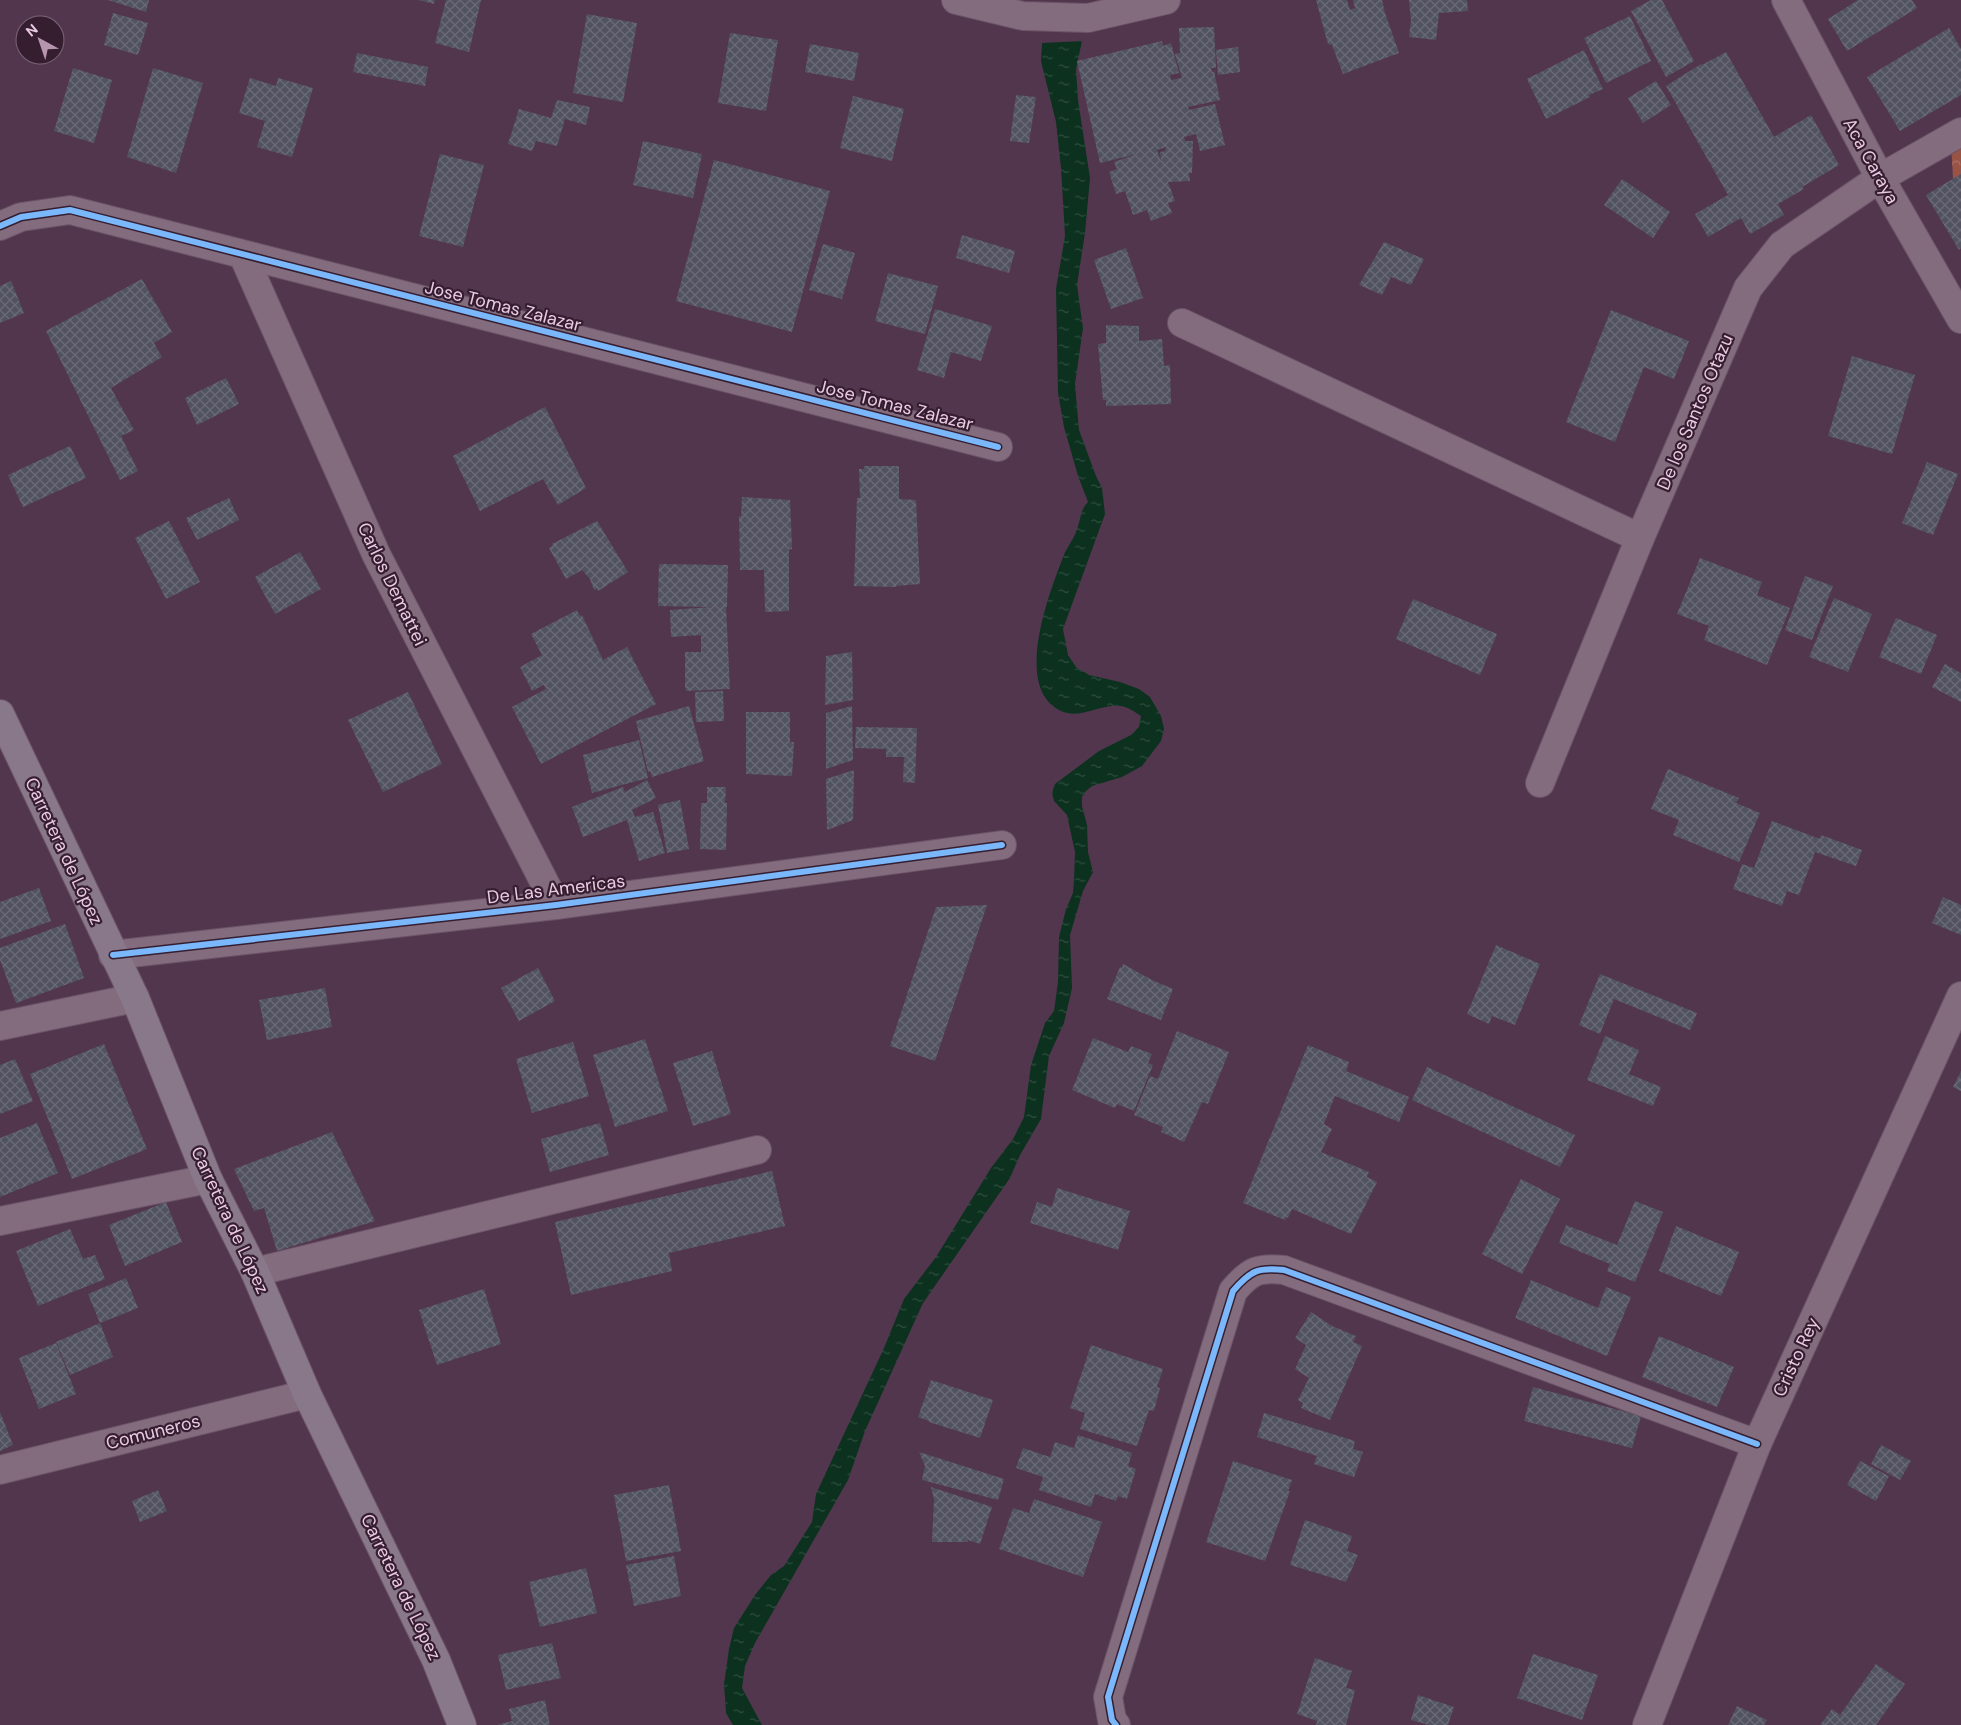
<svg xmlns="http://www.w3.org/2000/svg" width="1961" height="1725" viewBox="0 0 1961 1725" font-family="'DM Sans',sans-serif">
<defs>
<pattern id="forest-crowns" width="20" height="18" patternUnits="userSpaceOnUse" patternTransform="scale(1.25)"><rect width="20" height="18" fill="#985345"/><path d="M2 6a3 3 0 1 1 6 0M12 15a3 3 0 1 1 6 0" fill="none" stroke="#ab7269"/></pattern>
<pattern id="water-ripples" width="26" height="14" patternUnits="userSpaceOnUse" patternTransform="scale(1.25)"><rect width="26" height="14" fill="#0c311f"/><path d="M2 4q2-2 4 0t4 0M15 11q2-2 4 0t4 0" fill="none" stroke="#304e3f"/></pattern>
<pattern id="building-cross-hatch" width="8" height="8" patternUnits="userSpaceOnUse" patternTransform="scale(1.25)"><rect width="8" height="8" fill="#515361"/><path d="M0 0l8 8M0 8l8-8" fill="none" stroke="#6a6a78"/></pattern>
</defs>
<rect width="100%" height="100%" fill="#52364d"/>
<!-- forest -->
<polygon fill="url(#forest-crowns)" points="1961,142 1961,210 1955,213 1951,143"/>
<!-- water -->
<path fill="url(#water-ripples)" d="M1082,41L1076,69L1078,100L1090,178L1085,233L1077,285L1083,328L1075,384L1079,430L1096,476L1102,488L1105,514L1063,629L1068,655L1076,667L1089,675L1120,682L1139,689L1150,697L1161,716L1164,729L1161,741L1142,766L1122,777L1092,786L1086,791L1082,797V806L1087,825L1088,852L1093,872L1083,891L1070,935L1072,988L1064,1023L1049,1056L1041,1119L1020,1155L1010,1178L923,1303L865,1431L848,1480L755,1643L745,1666L742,1688L762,1725H733L726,1713L724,1684L729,1649L734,1628L755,1595L771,1575L784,1566L812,1522L816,1494L884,1348L904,1299L936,1257L991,1168L1013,1139L1024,1117L1031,1065L1045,1023L1054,1011L1058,982L1059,937L1066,909L1073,893L1074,880L1075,852L1067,815L1054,801L1052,793L1055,784L1099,751L1131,735L1139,727L1141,716C1135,712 1128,707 1121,706C1101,703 1080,720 1061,711C1013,689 1048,596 1062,560C1065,549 1074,540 1077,529C1081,519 1080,510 1088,502L1078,476L1064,427L1058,393L1056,289L1065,236L1061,168L1056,122L1041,61L1042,43Z"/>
<!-- building -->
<g fill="url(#building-cross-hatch)" fill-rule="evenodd">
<polygon points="108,0 149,0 146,12"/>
<polygon points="419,0 435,0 434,4"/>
<polygon points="446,0 481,0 469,52 435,43"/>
<polygon points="1316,0 1347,0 1350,10 1355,8 1353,0 1382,0 1385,13 1399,53 1343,74 1332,45 1328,44"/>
<polygon points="1409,0 1467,0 1468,11 1439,13 1436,40 1409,37 1411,20"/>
<polygon points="1651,0 1662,0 1694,61 1666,77 1631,11"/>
<polygon points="1858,0 1912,0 1917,8 1847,51 1828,19"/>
<polygon points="113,13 148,23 138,55 104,45"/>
<polygon points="587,14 637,23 623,102 573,93"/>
<polygon points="1630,16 1651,61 1606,83 1584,38"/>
<path d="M1214,27L1216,68H1211L1212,72L1214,71L1220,100L1188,107L1189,110L1215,104L1225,145L1200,151L1196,134L1184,137L1185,141H1193L1192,173H1189L1190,181L1168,182L1175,201L1168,203L1172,213L1151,221L1147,210L1133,215L1125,191L1116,194L1109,172L1117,169L1114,162L1137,154L1100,163L1077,61L1162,41L1163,46L1171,43L1179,73L1170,75L1171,80L1182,78L1175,54L1180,53L1179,28ZM1166,147L1165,151L1160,152L1161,161L1157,150Z"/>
<polygon points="1949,28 1961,49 1961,95 1900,131 1867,77"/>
<polygon points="730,33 778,40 766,111 718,103"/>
<polygon points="810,44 859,53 854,81 805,72"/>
<polygon points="1238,47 1240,72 1218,75 1216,50"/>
<polygon points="1584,50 1603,89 1589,95 1590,97 1546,119 1527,79"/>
<polygon points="1726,52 1774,137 1811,115 1839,165 1802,187 1804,189 1778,204 1784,215 1750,234 1741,218 1708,237 1695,214 1728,195 1666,86 1701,64 1702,65"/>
<polygon points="357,53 428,67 425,86 353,72"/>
<polygon points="73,68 112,80 94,143 54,131"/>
<polygon points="153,68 203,83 176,173 127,157"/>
<polygon points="250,78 276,86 278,78 313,88 292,157 257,147 265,121 239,113"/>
<polygon points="1656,81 1671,105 1643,123 1628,98"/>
<polygon points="1016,95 1036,97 1029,143 1010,141"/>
<polygon points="853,96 904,109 892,161 840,148"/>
<polygon points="557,100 590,107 586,125 565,119 557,146 536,141 532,151 508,144 519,109 551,118"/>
<polygon points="643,141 702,154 693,198 633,185"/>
<polygon points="440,154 484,165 463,247 419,236"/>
<polygon points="714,160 830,191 792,332 676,301"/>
<polygon points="1961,174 1961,248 1959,250 1926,195"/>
<polygon points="1622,179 1670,212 1653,238 1604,205"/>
<polygon points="962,235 1015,251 1009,273 956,258"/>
<polygon points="1384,242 1424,259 1411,285 1391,277 1382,295 1359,285"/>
<polygon points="823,244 855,253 842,299 809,290"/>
<polygon points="1126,248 1143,298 1111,309 1094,260"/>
<polygon points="888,273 938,286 925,334 875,321"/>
<polygon points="142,279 172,332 154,343 162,357 111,388 134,430 121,436 138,471 120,480 46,331"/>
<polygon points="11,281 24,313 0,323 0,286"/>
<polygon points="935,309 992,326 981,361 951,352 944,378 917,370"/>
<polygon points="1611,310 1689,341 1674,379 1644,367 1615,442 1566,422"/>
<polygon points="1106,325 1139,326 1139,341 1162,339 1164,366 1170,365 1171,404 1106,406 1106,400 1103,400 1098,344 1106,343"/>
<polygon points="1852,356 1915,375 1892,454 1828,436"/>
<polygon points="226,378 239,404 197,425 185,398"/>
<polygon points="545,407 586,488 558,505 543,479 480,511 453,456"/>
<polygon points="70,446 86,478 23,507 8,475"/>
<polygon points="1927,462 1958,474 1933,535 1902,523"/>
<polygon points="864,466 899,466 899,499 916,500 920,584 896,586 896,587 854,586 857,498 860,498 859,469 864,469"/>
<polygon points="742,497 790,500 792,549 787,550 789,550 789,611 765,612 764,570 740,570 739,516 741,516"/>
<polygon points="229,498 239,520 197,540 186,518"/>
<polygon points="169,521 200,582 166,599 135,538"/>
<polygon points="597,521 628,572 598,591 597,589 594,590 590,579 582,570 566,579 549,548 553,545 552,544"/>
<polygon points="300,552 321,589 275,614 255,577"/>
<polygon points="1700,558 1762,582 1757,595 1790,608 1767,665 1704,640 1709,626 1677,614"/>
<polygon points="659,564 728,565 727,607 726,607 730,689 686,691 686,688 685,688 685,652 701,652 701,635 671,637 670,610 711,607 658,606"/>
<polygon points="1805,576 1833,586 1812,640 1785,630"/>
<polygon points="1834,598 1872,614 1848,672 1809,657"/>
<polygon points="1413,599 1497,634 1480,675 1396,639"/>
<polygon points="577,610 580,616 582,615 603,660 627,647 656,704 541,764 512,707 546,689 544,685 532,691 520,667 542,655 531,634"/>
<polygon points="1896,618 1937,635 1921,674 1879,657"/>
<polygon points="852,652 853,700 825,705 826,656"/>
<polygon points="1945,664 1961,673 1961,702 1932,687"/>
<polygon points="723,691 724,721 696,722 695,692"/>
<polygon points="408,692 442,764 383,792 348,720"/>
<polygon points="689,706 704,761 652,777 650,771 648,772 636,721"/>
<polygon points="852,706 853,760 826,769 826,713"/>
<polygon points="746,712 790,712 790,742 794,742 792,776 746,774"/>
<polygon points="856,727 917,728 915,783 903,782 904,757 886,757 886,749 855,748"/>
<polygon points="639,740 648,778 592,793 583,755"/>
<polygon points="1668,769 1739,798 1736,803 1760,813 1739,862 1673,835 1679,820 1651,809"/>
<polygon points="854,770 853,820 827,830 826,779"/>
<polygon points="647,780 656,798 632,810 635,817 653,812 665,853 639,861 627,820 583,837 572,807 623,787 625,792"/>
<polygon points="707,787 726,787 725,803 727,803 726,850 700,849 701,803 707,803"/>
<polygon points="680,800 689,849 667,853 658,805"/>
<polygon points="1772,821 1820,839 1821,835 1862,850 1856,866 1815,852 1799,895 1787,891 1782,906 1733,889 1742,864 1754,868"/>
<polygon points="39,888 51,921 0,939 0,902"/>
<polygon points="1943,897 1961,905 1961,935 1932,923"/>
<polygon points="987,905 935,1061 890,1046 936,907"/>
<polygon points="65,924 84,978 16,1003 0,960 0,948"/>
<polygon points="1496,945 1540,964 1515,1025 1492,1016 1489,1024 1467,1014"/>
<polygon points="1123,964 1152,980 1173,989 1161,1020 1107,999 1120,967 1122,968"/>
<polygon points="538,968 555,1001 519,1021 501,988"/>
<polygon points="1600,974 1697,1013 1690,1030 1614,999 1600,1034 1579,1025"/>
<polygon points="325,988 332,1027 267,1040 259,1000"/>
<polygon points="1177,1031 1229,1052 1208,1104 1202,1102 1184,1142 1161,1132 1163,1127 1134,1115 1150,1076 1158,1079"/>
<polygon points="1605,1036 1639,1050 1629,1074 1661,1087 1653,1106 1587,1080"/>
<polygon points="1093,1038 1128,1052 1131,1046 1152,1054 1148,1063 1153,1065 1134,1111 1117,1104 1115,1108 1072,1090"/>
<polygon points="645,1039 668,1111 615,1127 593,1055"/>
<polygon points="573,1042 589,1096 532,1113 516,1059"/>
<polygon points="104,1044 147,1149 72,1179 30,1074"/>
<polygon points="1308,1045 1349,1062 1346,1071 1409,1097 1399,1122 1335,1096 1324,1124 1332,1129 1321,1152 1369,1172 1367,1177 1377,1182 1351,1234 1292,1209 1288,1218 1286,1217 1285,1220 1243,1203"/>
<polygon points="712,1051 731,1114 693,1126 673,1063"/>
<polygon points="15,1059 33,1101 0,1114 0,1065"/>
<polygon points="1427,1067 1575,1135 1560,1167 1412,1100"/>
<polygon points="1961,1071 1961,1091 1953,1087"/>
<polygon points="37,1123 58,1173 0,1197 0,1138"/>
<polygon points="600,1123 609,1155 550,1172 541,1139"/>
<polygon points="332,1132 375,1221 277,1251 264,1208 254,1211 234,1169"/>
<polygon points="772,1171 785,1226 669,1253 672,1271 571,1295 555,1222"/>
<polygon points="1521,1179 1560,1199 1522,1274 1482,1254"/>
<polygon points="1057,1188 1130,1211 1118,1250 1030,1223 1037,1202 1052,1207"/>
<polygon points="1635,1201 1663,1212 1635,1282 1607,1271 1610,1264 1559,1243 1566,1225 1617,1245"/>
<polygon points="166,1202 182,1242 125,1266 109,1225"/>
<polygon points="1676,1226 1739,1252 1721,1296 1659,1271"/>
<polygon points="70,1229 83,1259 95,1255 105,1279 38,1306 16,1251"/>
<polygon points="126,1278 138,1308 100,1323 88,1294"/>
<polygon points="1531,1280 1598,1308 1606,1287 1631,1297 1607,1356 1515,1318"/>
<polygon points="484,1289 501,1344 437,1365 419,1310"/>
<polygon points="1311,1312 1332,1326 1356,1336 1353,1342 1362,1346 1330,1420 1301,1408 1303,1403 1298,1400 1309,1378 1295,1369 1306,1345 1295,1338"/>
<polygon points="100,1323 113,1357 70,1375 56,1342"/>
<polygon points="1659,1336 1734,1367 1717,1407 1642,1377"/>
<polygon points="56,1343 76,1394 39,1409 19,1358"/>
<polygon points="1091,1345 1163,1369 1157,1387 1160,1388 1154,1411 1149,1410 1137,1446 1080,1429 1085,1413 1070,1408"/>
<polygon points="931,1380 993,1400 980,1438 929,1422 929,1421 918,1417"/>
<polygon points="1533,1387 1641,1416 1632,1448 1524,1421"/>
<polygon points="0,1412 13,1445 0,1451"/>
<polygon points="1264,1413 1355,1441 1353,1449 1363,1452 1354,1477 1314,1464 1317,1456 1257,1437"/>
<polygon points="1078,1435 1132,1453 1128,1466 1136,1469 1127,1499 1118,1496 1116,1501 1095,1494 1091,1507 1039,1490 1043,1477 1016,1468 1023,1448 1050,1457 1055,1442 1074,1448"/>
<polygon points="1881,1445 1911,1461 1900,1480 1871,1464"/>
<polygon points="919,1452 1004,1479 998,1500 922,1480 925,1466"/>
<polygon points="1233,1461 1292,1480 1288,1491 1290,1491 1265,1561 1206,1542"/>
<polygon points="1860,1461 1889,1476 1876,1501 1847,1485"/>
<polygon points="669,1485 681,1551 626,1561 614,1495"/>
<polygon points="931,1487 992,1507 980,1544 968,1540 968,1542 932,1542 934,1499"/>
<polygon points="158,1490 167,1511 140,1522 132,1501"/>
<polygon points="1034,1499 1102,1522 1083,1577 999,1549 1013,1508 1029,1513"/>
<polygon points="1305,1520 1352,1536 1347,1551 1358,1555 1346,1582 1290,1565"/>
<polygon points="674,1556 681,1596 634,1606 626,1565"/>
<polygon points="586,1568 597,1613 540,1627 529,1582"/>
<polygon points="552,1643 561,1678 506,1690 498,1655"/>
<polygon points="1533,1654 1598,1675 1582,1720 1517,1698"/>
<polygon points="1315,1658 1352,1671 1346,1688 1355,1690 1346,1725 1316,1725 1317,1721 1297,1714"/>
<polygon points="1876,1664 1905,1684 1876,1725 1820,1725 1832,1709 1840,1715"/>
<polygon points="1418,1695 1454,1707 1448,1725 1429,1725 1411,1720"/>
<polygon points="545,1700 550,1725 497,1725 512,1721 509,1709"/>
<polygon points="1737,1706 1767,1720 1764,1725 1728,1725"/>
</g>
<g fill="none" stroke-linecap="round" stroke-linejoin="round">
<defs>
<g id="minor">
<polyline points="956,0 1023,16 1088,18 1166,0"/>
<polyline points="1786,0 1880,178 1961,319"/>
<polyline points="0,226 21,217 70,210 998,447"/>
<polyline points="243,255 376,554 556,905"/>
<polyline points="1182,323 1640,538"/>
<polyline points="1540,783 1640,538 1748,288 1782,245 1880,178 1961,132"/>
<polyline points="113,955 556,905 1002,845"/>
<polyline points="0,1026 135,998"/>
<polyline points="0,1221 208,1179"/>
<polyline points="255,1272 757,1150"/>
<polyline points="0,1470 307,1394"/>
<path d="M1116,1725L1112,1720L1108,1697L1233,1291C1250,1271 1258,1267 1284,1270L1757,1444"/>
<polyline points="1647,1725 1757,1444 1961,996"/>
</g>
<polyline id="major" points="0,714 135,998 208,1179 255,1272 307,1394 436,1660 462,1725"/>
</defs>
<!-- minor casing -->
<use href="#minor" stroke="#6c5367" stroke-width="30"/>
<!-- major casing -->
<use href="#major" stroke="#6c5367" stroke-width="30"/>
<!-- minor -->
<use href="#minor" stroke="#826c7d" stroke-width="28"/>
<!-- major -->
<use href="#major" stroke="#88788a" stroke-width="28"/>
<defs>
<g id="cycleway">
<polyline points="0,226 21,217 70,210 998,447"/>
<polyline points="113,955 556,905 1002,845"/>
<path d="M1116,1725L1112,1720L1108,1697L1233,1291C1250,1271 1258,1267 1284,1270L1757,1444"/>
</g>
</defs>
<!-- cycleway casing -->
<use href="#cycleway" stroke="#361e31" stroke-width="9"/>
<!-- cycleway -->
<use href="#cycleway" stroke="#7ab7fb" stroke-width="6"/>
</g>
<g text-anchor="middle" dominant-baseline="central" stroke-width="4.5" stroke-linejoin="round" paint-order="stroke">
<!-- street labels -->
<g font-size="18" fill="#ebcae3" stroke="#361e31">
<text transform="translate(1871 161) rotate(61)">Aca Caraya</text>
<text transform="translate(503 306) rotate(14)">Jose Tomas Zalazar</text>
<text transform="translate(895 405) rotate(14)">Jose Tomas Zalazar</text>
<text transform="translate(1695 412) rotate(-67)">De los Santos Otazu</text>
<text transform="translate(392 584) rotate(64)">Carlos Demattei</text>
<text transform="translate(64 851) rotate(65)">Carretera de López</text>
<text transform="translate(556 889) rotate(-7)">De Las Americas</text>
<text transform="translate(230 1220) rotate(65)">Carretera de López</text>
<text transform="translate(1796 1357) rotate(-65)">Cristo Rey</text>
<text transform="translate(153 1432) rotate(-14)">Comuneros</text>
<text transform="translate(401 1587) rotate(64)">Carretera de López</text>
</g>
</g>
<!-- north arrow -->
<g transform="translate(40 40) rotate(320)"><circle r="24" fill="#361e31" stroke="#7e6378"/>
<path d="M0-4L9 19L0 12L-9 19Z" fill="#b596ae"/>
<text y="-8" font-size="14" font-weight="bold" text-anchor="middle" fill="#ebcae3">N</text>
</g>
</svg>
